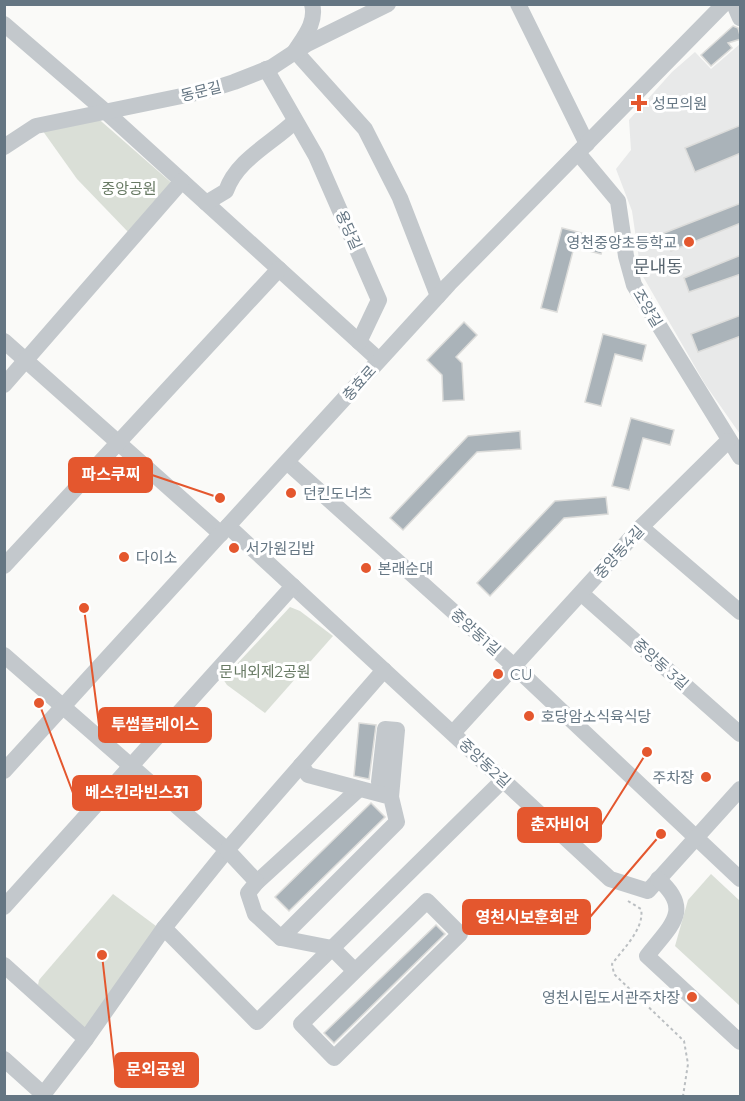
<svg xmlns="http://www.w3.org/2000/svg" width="745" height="1101" viewBox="0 0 745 1101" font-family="Montserrat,'Noto Sans KR',sans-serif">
<rect width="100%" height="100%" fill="#fafaf8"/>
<!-- built -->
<polygon fill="#e8e9e9" points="740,44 740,434 705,384 641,273 632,211 616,169 631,150 629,120 672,72 695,52 711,69"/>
<!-- green -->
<g fill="#dadfd7">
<polygon points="94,115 174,185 131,235 77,179 40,127"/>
<polygon points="290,607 300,611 333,636 265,713 227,685 223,679"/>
<polygon points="711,874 740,901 740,1006 675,946 688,900"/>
<polygon points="113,894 160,929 87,1032 38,985 39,980"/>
</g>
<!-- building -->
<g fill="#aab3b9" stroke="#dcdcda" stroke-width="1.5">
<polygon points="733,26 738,28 741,39 728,43 732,48 711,66 701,55"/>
<polygon points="741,125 741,153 695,172 685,148"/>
<polygon points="741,203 741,223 671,251 664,233"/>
<polygon points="562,228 605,239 601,254 574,247 557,312 541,308"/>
<polygon points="741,255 741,274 689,292 684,278"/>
<polygon points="741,315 741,336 698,352 691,334"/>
<polygon points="464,322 477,335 456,357 462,363 464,400 443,401 442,375 427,360"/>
<polygon points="603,334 646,345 642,361 615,354 601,406 585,402"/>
<polygon points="631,418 674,430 670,445 643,438 629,490 612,486"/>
<polygon points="520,431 521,449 477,452 403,530 390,518 468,436"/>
<polygon points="606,497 608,514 564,518 490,596 477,583 555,501"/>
<polygon points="359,723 376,725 369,779 354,776"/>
<polygon points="371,803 385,817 289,911 275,897"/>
<polygon points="436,925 445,934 334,1043 324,1033"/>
</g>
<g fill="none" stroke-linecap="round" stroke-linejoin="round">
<!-- path -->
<path stroke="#bbbfc2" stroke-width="2" stroke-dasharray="3 3" stroke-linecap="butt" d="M628,901L641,909C645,928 623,949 612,964L614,974L684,1041L688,1064L683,1096"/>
<!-- minor -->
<g stroke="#c3c8cc" stroke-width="16">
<path d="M312,4C317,22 304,37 295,51L365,129L400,198L438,296"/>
<polyline points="518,4 587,144"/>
<polyline points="734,4 740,18"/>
<polyline points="4,24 105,111 379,360"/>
<polyline points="266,69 316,156 379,300 359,342"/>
<polyline points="4,147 36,126 206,91 234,82 272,67 307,44 388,4"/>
<polyline points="578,153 618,201 626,256 634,285 740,457"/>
<path d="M206,203L226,191C237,159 273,143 295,121"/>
<polyline points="4,341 221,534"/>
<polyline points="4,385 182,181"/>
<polyline points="287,462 515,667 740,879"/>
<polyline points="228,526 610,879 648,891 740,789"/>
<polyline points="641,527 740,612"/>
<polyline points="4,566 279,269"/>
<polyline points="582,594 740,734"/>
<polyline points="4,655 227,850 164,928 86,1039 42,1096"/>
<polyline points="453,733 641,527 728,441"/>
<polyline points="4,771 449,284 724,4"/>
<polyline points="379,782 385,729 397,730 391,797"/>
<path d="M658,879C694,910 670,926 647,956L740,1042"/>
<polyline points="257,882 359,789"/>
<polyline points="4,907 293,586"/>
<polyline points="164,928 257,1022 503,780"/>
<polyline points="281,938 397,822 391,797 308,775 301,765"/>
<polyline points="4,965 86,1039"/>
<polyline points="355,971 427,901 460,934 334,1058 301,1024 355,971 332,948 281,938 255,914 248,893 257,882 227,850 384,670"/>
<polyline points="4,1059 44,1095"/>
</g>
</g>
<!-- markers -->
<g fill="#e4572e" stroke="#fff" stroke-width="2">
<path d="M636 94h6v6h6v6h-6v6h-6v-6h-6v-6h6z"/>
<circle cx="689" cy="242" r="6"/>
<circle cx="291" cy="493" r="6"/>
<circle cx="234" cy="548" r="6"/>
<circle cx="124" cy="557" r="6"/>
<circle cx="366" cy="568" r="6"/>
<circle cx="498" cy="674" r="6"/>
<circle cx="529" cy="716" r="6"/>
<circle cx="706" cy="777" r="6"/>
<circle cx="692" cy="997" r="6"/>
</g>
<g text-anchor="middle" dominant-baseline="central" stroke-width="6" stroke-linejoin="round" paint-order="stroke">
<!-- street labels -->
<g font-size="15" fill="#657683" stroke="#fff">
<text transform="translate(201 91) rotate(-14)">동문길</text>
<text transform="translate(349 230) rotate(66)">용당길</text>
<text transform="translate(648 308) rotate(59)">조양길</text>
<text transform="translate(359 383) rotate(-48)">충효로</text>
<text transform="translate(619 552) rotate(-48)">중앙동4길</text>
<text transform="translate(476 632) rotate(42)">중앙동1길</text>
<text transform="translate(661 664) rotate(42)">중앙동 3길</text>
<text transform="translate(485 763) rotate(43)">중앙동2길</text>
</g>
<!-- poi labels -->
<g font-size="15" fill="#657683" stroke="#fff" text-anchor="start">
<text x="652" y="103">성모의원</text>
<text x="677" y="242" text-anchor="end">영천중앙초등학교</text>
<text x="303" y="493">던킨도너츠</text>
<text x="246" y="548">서가원김밥</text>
<text x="136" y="557">다이소</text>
<text x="378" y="568">본래순대</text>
<text x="510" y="674">CU</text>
<text x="541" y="716">호당암소식육식당</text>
<text x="694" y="777" text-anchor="end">주차장</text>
<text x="680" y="997" text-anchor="end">영천시립도서관주차장</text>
</g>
<!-- park labels -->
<g font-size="15" fill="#687a64" stroke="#fff">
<text x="129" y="188">중앙공원</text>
<text x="265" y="671">문내외제2공원</text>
</g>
<!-- quarter labels -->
<g font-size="18" fill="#57646e" stroke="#fff">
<text x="658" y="267">문내동</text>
</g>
</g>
<!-- callouts -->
<path fill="none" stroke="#e4572e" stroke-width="2" d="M220 498L152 475M84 608L99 725M39 703L73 793M647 752L601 825M661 834L590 917M102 955L115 1070"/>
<g fill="#e4572e" stroke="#fff" stroke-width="2">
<circle cx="220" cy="498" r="6"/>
<circle cx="84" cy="608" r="6"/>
<circle cx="39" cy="703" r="6"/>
<circle cx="647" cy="752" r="6"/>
<circle cx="661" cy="834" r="6"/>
<circle cx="102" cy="955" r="6"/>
</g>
<g fill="#e4572e" stroke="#e4572e" stroke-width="2">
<rect x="69" y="458" width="83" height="34" rx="6"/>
<rect x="99" y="708" width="112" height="34" rx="6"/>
<rect x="73" y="776" width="128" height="34" rx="6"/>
<rect x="518" y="808" width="83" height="34" rx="6"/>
<rect x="463" y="900" width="127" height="34" rx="6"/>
<rect x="115" y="1053" width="83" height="34" rx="6"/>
</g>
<g font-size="16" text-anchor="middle" font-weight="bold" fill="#fff">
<text x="111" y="480">파스쿠찌</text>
<text x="155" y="730">투썸플레이스</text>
<text x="137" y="798">베스킨라빈스31</text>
<text x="560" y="830">춘자비어</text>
<text x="527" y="923">영천시보훈회관</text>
<text x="156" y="1075">문외공원</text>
</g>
<!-- border -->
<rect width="745" height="1101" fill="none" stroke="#657683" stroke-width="12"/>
</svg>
